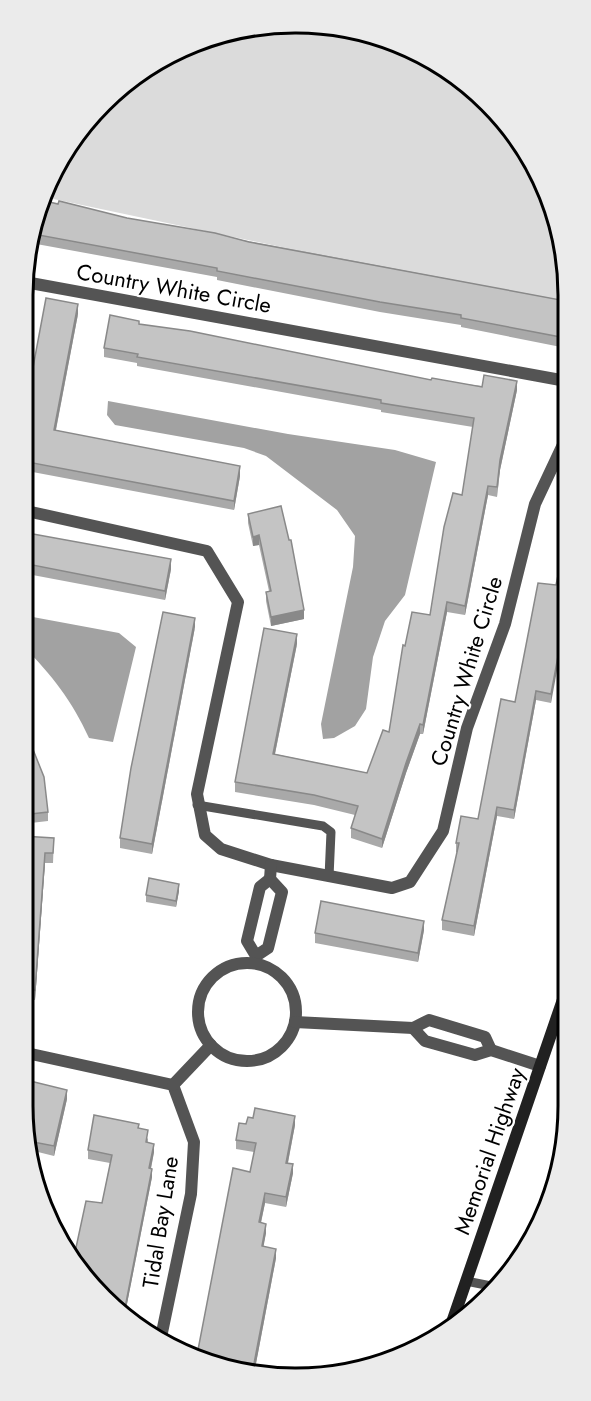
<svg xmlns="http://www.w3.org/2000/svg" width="591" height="1401" viewBox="0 0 591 1401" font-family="Jost,sans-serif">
<rect width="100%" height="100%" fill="#fff"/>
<!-- green -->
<polygon fill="#dbdbdb" points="277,23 383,37 447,68 501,116 548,191 566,260 566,307 44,197 90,116 174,51"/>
<!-- water -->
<g fill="#a2a2a2">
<polygon points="108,401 288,434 395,450 436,462 405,595 385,621 373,657 366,709 355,726 334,738 323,739 321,724 353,567 355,536 337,510 266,456 244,448 115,425 107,415"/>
<path d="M22,615L119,633L136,647L113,742L89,738C72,701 52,675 23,646Z"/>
</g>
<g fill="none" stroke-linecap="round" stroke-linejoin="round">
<!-- lane -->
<g stroke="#545454" stroke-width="9">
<polyline points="197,805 323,826 331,832 329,877"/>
<polyline points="466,1281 496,1287"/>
</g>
<!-- street -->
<g stroke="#545454" stroke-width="12">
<polyline points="24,285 25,282 566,381"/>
<polyline points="22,510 207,551 238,602 197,794 205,835 221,849 271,865 392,888 410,882 443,831 467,728 505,624 535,504 567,436"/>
<polyline points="256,956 268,948 282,892 270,879 271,865"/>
<polyline points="255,961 256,956 247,941 260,887 270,879"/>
<circle cx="247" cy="1012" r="49"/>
<polyline points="295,1022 413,1028 429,1020 485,1037 491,1050"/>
<polyline points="413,1028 425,1041 475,1055 491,1050 540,1066"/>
<polyline points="22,1052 173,1085 194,1142 191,1194 160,1342"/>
<polyline points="173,1085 211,1045"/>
</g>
<!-- secondary -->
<polyline stroke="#212121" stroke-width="12" points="449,1331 568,985"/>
</g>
<!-- wall -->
<g fill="#a9a9a9">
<polygon points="37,208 127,218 566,301 566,348 461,327 461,325 380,312 217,280 217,277 31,243"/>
<polygon points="78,314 56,430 240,476 234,510 22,470 22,426"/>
<polygon points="139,324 431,380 517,390 500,470 497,497 488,495 465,615 447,612 423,734 420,734 406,773 382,848 351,838 351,828 355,815 314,805 235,792 235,782 297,644 275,754 367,773 389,732 405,646 430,615 462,495 473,427 381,412 381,410 137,366 137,363 104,357 104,348"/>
<polygon points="248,514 304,619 271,626 266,601 266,592 269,591 259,545 253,546 248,523"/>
<polygon points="22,532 171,569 165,600 22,573"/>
<polygon points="556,585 551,703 536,700 514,819 497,816 474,936 442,930 442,920 457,852 456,852 456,843 478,819 515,702"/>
<polygon points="195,627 152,854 120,848 120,838"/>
<polygon points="22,722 48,812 48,821 22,824"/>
<polygon points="22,836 54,838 53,863 45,863 35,1000 22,999"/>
<polygon points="179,891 176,907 146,902 146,895"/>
<polygon points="424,930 418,962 315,943 315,933"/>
<polygon points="67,1099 54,1156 30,1150 22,1106"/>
<polygon points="246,1124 295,1125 288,1163 293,1173 286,1207 265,1203 261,1223 266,1233 263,1246 276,1258 254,1374 250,1172 254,1152 236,1149 236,1140"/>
<polygon points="139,1129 148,1139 148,1142 154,1152 151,1169 152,1177 125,1314 90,1285 102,1203 110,1163 88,1159 88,1150"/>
</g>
<!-- shaded-wall -->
<g fill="#898989">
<polygon points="78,304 78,314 54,439 54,430"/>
<polygon points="517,381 517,390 500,470 497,497 500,460"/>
<polygon points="240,466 240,476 234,510 234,501"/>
<polygon points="488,486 488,495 465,615 465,606"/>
<polygon points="259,535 259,545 253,546 253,537"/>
<polygon points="171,559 171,569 165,600 165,591"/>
<polygon points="447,602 447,612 423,734 423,725"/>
<polygon points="567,608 567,617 551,703 551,694"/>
<polygon points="304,610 304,619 271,626 271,617"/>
<polygon points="195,618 195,627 152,854 152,844"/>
<polygon points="297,634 297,644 273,763 273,754"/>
<polygon points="536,691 536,700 514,819 514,810"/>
<polygon points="420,724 420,734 406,773 382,848 382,839 406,763"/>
<polygon points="497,807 497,816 474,936 474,926"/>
<polygon points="45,853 45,863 35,1000 35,990"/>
<polygon points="179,884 179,891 176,907 176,901"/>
<polygon points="424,921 424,930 418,962 418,953"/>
<polygon points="67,1090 67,1099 54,1156 54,1146"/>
<polygon points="295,1116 295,1125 286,1172 286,1163"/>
<polygon points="154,1144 154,1152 149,1177 149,1168"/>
<polygon points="293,1164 293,1173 286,1207 286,1197"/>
<polygon points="152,1169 152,1177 125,1314 124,1313"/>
<polygon points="265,1193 265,1203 259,1231 259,1222"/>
<polygon points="266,1224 266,1233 262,1255 262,1246"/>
<polygon points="276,1249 276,1258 254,1374 252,1374"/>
</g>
<!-- building -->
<g fill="#c4c4c4" stroke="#898989" stroke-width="1.5">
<polygon points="41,200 58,204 59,201 127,218 215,233 249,242 566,301 566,338 461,318 461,315 380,302 217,271 217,268 33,234 37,208"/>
<polygon points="46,298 78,304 54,430 240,466 234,501 22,461 22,426"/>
<polygon points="110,315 139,321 139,324 190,331 431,380 432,378 482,387 484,375 517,381 500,460 497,487 488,486 465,606 447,602 423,725 420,724 406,763 382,839 351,828 358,806 314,795 235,782 264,628 297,634 273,754 367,773 383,730 389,732 403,645 405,646 412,612 430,615 444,527 453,493 462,495 474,418 381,403 381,400 137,357 138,354 104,348"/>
<polygon points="281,506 289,540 291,540 304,610 271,617 266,592 271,591 259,535 253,537 248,514"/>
<polygon points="22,532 171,559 165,591 22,563"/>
<polygon points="567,533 567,608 551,694 536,691 514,810 497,807 474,926 442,920 459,843 456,843 461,816 478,819 501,699 515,702 538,583 556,585"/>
<polygon points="163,612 195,618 152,844 120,838 131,768"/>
<polygon points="22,722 44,777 48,812 22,815"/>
<polygon points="22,836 54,838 53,853 45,853 35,990 22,990"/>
<polygon points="149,878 179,884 176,901 146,895"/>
<polygon points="321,901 424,921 418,953 315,933"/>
<polygon points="22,1079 67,1090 54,1146 28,1141 22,1106"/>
<polygon points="255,1108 295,1116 286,1163 293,1164 286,1197 265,1193 259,1222 266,1224 262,1246 276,1249 252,1374 197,1355 233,1168 250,1172 256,1143 236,1140 239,1123 246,1124 248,1117 253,1118"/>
<polygon points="94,1115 139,1124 138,1128 148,1130 146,1142 154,1144 149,1168 152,1169 124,1313 90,1285 74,1257 86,1201 102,1203 112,1155 88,1150"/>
</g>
<g text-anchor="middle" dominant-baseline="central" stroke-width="4.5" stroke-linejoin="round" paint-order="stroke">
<!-- street labels -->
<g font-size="22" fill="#000" stroke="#fff">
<text transform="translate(174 288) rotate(10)">Country White Circle</text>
<text transform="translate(466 671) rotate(-73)">Country White Circle</text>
<text transform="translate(489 1151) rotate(-71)">Memorial Highway</text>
<text transform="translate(160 1222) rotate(-81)">Tidal Bay Lane</text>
</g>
</g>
<!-- crop -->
<path d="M0 0H591V1401H0ZM295 33H296A262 262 0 0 1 558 295V1106A262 262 0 0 1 296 1368H295A262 262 0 0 1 33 1106V295A262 262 0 0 1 295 33Z" fill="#ebebeb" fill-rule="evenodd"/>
<path fill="none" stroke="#000" stroke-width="3" d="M295 33H296A262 262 0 0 1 558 295V1106A262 262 0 0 1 296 1368H295A262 262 0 0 1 33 1106V295A262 262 0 0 1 295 33Z"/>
</svg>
